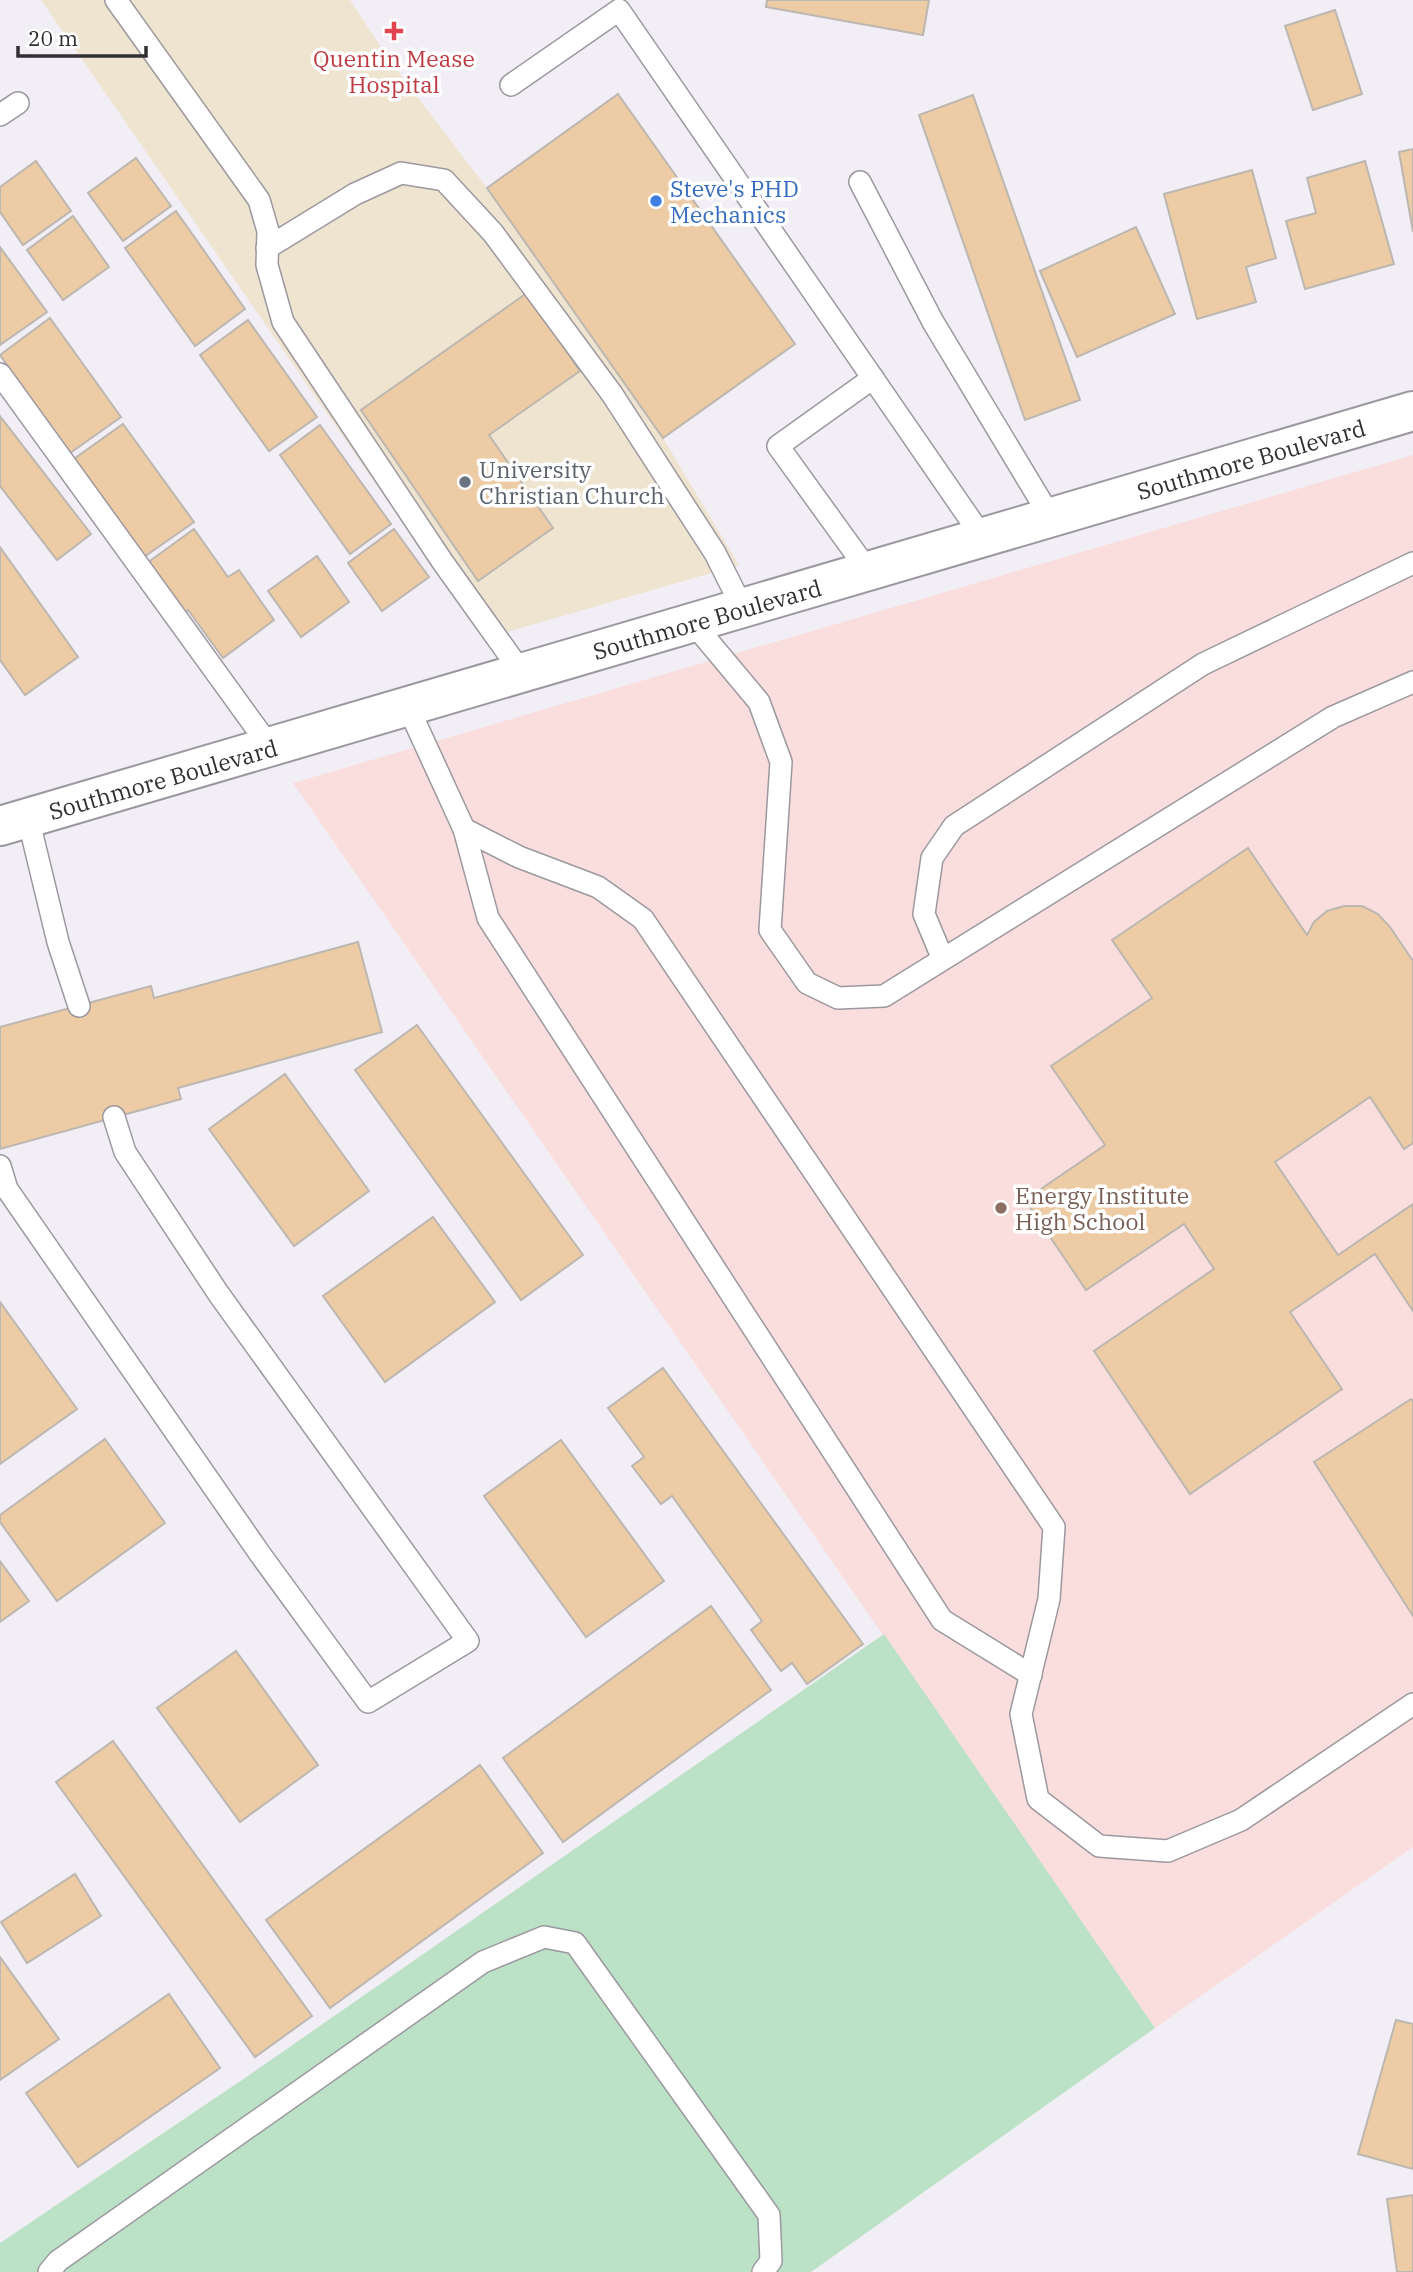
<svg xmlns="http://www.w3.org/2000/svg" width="1413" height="2272" viewBox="0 0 1413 2272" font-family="'IBM Plex Serif',serif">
<rect width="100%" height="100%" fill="#f2eef5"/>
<!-- commercial -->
<polygon fill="#efe4d0" points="41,0 350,0 390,61 487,188 663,438 739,565 483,639"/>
<!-- education -->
<polygon fill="#f9dedd" points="1413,455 1413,1847 1155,2028 293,783"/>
<!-- green -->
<polygon fill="#bbe1c6" points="884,1634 1155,2028 811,2272 0,2272 0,2243 245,2078"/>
<!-- building -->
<g fill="#edcba5" stroke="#bcb7b1" stroke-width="2">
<polygon points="767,0 929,0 923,35 766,7"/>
<polygon points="1335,10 1362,94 1313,110 1285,26"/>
<polygon points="618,94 795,344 663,438 487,188"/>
<polygon points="973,95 1080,400 1025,420 919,115"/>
<polygon points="1413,149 1413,232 1399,152"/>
<polygon points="136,158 171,206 123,241 88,193"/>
<polygon points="36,161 71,211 23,245 0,212 0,187"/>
<polygon points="1365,161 1394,264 1305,289 1286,221 1316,213 1307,178"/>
<polygon points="1252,170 1276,258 1246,267 1256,302 1197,319 1164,194"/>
<polygon points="176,211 245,309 195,346 125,248"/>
<polygon points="73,216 109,267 63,300 27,250"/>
<polygon points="1136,227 1175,314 1077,357 1040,271"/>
<polygon points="0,247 47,312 0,345"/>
<polygon points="527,293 580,371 489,435 553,528 478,581 361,410"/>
<polygon points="50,318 121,417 70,453 0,355"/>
<polygon points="248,320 317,417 269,451 200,355"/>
<polygon points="0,416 91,534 57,560 0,486"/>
<polygon points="123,424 194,522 141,559 71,461"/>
<polygon points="320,425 391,524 350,554 280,455"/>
<polygon points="194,529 228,577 239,570 274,620 223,658 188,610 179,617 143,566"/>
<polygon points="394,529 429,577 382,611 348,563"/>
<polygon points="0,547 78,657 25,695 0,660"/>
<polygon points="317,556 349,602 301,637 268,591"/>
<polygon points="1248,848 1307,935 1314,922 1327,911 1344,906 1362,906 1378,914 1390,927 1413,961 1413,1143 1404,1149 1370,1097 1275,1162 1338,1255 1413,1204 1413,1311 1375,1254 1290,1312 1342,1389 1190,1494 1094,1351 1214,1269 1184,1224 1086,1290 1025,1200 1105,1145 1051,1066 1152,998 1112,940"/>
<polygon points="358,942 382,1032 178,1088 181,1099 0,1149 0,1027 151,986 154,998"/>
<polygon points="417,1025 583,1255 521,1300 355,1070"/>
<polygon points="285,1074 369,1191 294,1246 209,1129"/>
<polygon points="433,1217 495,1302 385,1382 323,1296"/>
<polygon points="0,1302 77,1409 0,1464"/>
<polygon points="663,1368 863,1644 807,1684 792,1663 781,1671 751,1630 762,1621 672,1496 661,1504 632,1466 644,1457 608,1408"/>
<polygon points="1411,1399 1413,1401 1413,1616 1314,1462"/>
<polygon points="105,1439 165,1523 57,1601 0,1522 0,1515"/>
<polygon points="561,1440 664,1581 586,1637 484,1496"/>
<polygon points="0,1561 29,1601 0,1622"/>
<polygon points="711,1606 771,1690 563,1842 503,1758"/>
<polygon points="236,1651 318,1765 240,1822 157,1708"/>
<polygon points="113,1741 312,2016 255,2057 56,1782"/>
<polygon points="480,1765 543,1853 330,2008 266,1920"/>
<polygon points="75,1874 101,1916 27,1963 1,1922"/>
<polygon points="0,1957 59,2039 0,2080"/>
<polygon points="169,1994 220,2068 78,2167 26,2093"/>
<polygon points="1396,2020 1413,2024 1413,2169 1358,2154"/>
<polygon points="1413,2195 1413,2272 1397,2272 1387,2199"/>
</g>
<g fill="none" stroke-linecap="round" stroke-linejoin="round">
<defs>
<g id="service">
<polyline points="116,0 259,200 268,231 267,265 283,322 442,561 522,673"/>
<polyline points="511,85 619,10 983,538"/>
<polyline points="0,115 18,103"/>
<polyline points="860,182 933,322 1051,518"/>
<polyline points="267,248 355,194 401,173 444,180 493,233 612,394 715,553 743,609"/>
<polyline points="0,374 270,747"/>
<polyline points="869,572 778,446 873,378"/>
<polyline points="693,623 759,702 781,762 770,930 807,983 838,998 884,996 1333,717 1413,682"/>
<polyline points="408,707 464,829 519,857 598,887 643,919 1054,1527 1049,1599 1021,1714 1038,1799 1099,1846 1168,1851 1241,1820 1413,1704"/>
<polyline points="28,818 58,942 79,1006"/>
<polyline points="464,829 488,918 942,1620 1031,1675"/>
<polyline points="942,957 924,914 932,858 954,826 1203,664 1413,563"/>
<polyline points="0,1166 7,1189 260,1554 368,1702 468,1641 218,1293 125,1152 114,1117"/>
<polyline points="49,2272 58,2261 483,1962 544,1937 575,1943 769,2215 771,2261 763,2272"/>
</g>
<polyline id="tertiary" points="0,826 1413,411"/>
</defs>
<!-- service casing -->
<use href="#service" stroke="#9c989f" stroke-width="24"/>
<!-- tertiary casing -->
<use href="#tertiary" stroke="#9c989f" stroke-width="42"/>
<!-- service -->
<use href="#service" stroke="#fff" stroke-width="21"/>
<!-- tertiary -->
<use href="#tertiary" stroke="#fff" stroke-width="38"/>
</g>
<!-- markers -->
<path fill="#e0444e" stroke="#fff" stroke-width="2.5" d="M390.5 20.5h7v7h7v7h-7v7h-7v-7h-7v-7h7z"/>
<circle fill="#3f7fe0" stroke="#fff" stroke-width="2.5" cx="656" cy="201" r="7"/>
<circle fill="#6b7280" stroke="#fff" stroke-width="2.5" cx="465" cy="482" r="7"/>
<circle fill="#8d6e63" stroke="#fff" stroke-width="2.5" cx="1001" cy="1208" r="7"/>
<g text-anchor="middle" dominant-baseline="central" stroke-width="7" stroke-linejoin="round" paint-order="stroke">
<!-- health labels -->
<g font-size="23" fill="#be3a42" stroke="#fff">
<text x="394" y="58">Quentin Mease<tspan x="394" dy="26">Hospital</tspan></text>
</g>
<!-- shop labels -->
<g font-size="23" fill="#366cbe" stroke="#fff" text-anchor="start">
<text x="670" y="188">Steve's PHD<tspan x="670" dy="26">Mechanics</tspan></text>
</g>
<!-- street labels -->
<g font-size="23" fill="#312f32" stroke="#fff">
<text transform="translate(1251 459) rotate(-16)">Southmore Boulevard</text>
<text transform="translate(707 619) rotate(-16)">Southmore Boulevard</text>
<text transform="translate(163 779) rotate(-16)">Southmore Boulevard</text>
</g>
<!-- worship labels -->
<g font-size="23" fill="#5b616d" stroke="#fff" text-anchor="start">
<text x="479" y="469">University<tspan x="479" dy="26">Christian Church</tspan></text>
</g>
<!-- education labels -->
<g font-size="23" fill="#785e54" stroke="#fff" text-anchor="start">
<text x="1015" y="1195">Energy Institute<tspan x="1015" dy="26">High School</tspan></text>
</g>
</g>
<!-- scale -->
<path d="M18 46v10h128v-10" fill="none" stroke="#312f32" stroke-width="3.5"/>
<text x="28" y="46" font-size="21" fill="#312f32" stroke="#ffffff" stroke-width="5" paint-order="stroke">20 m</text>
</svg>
